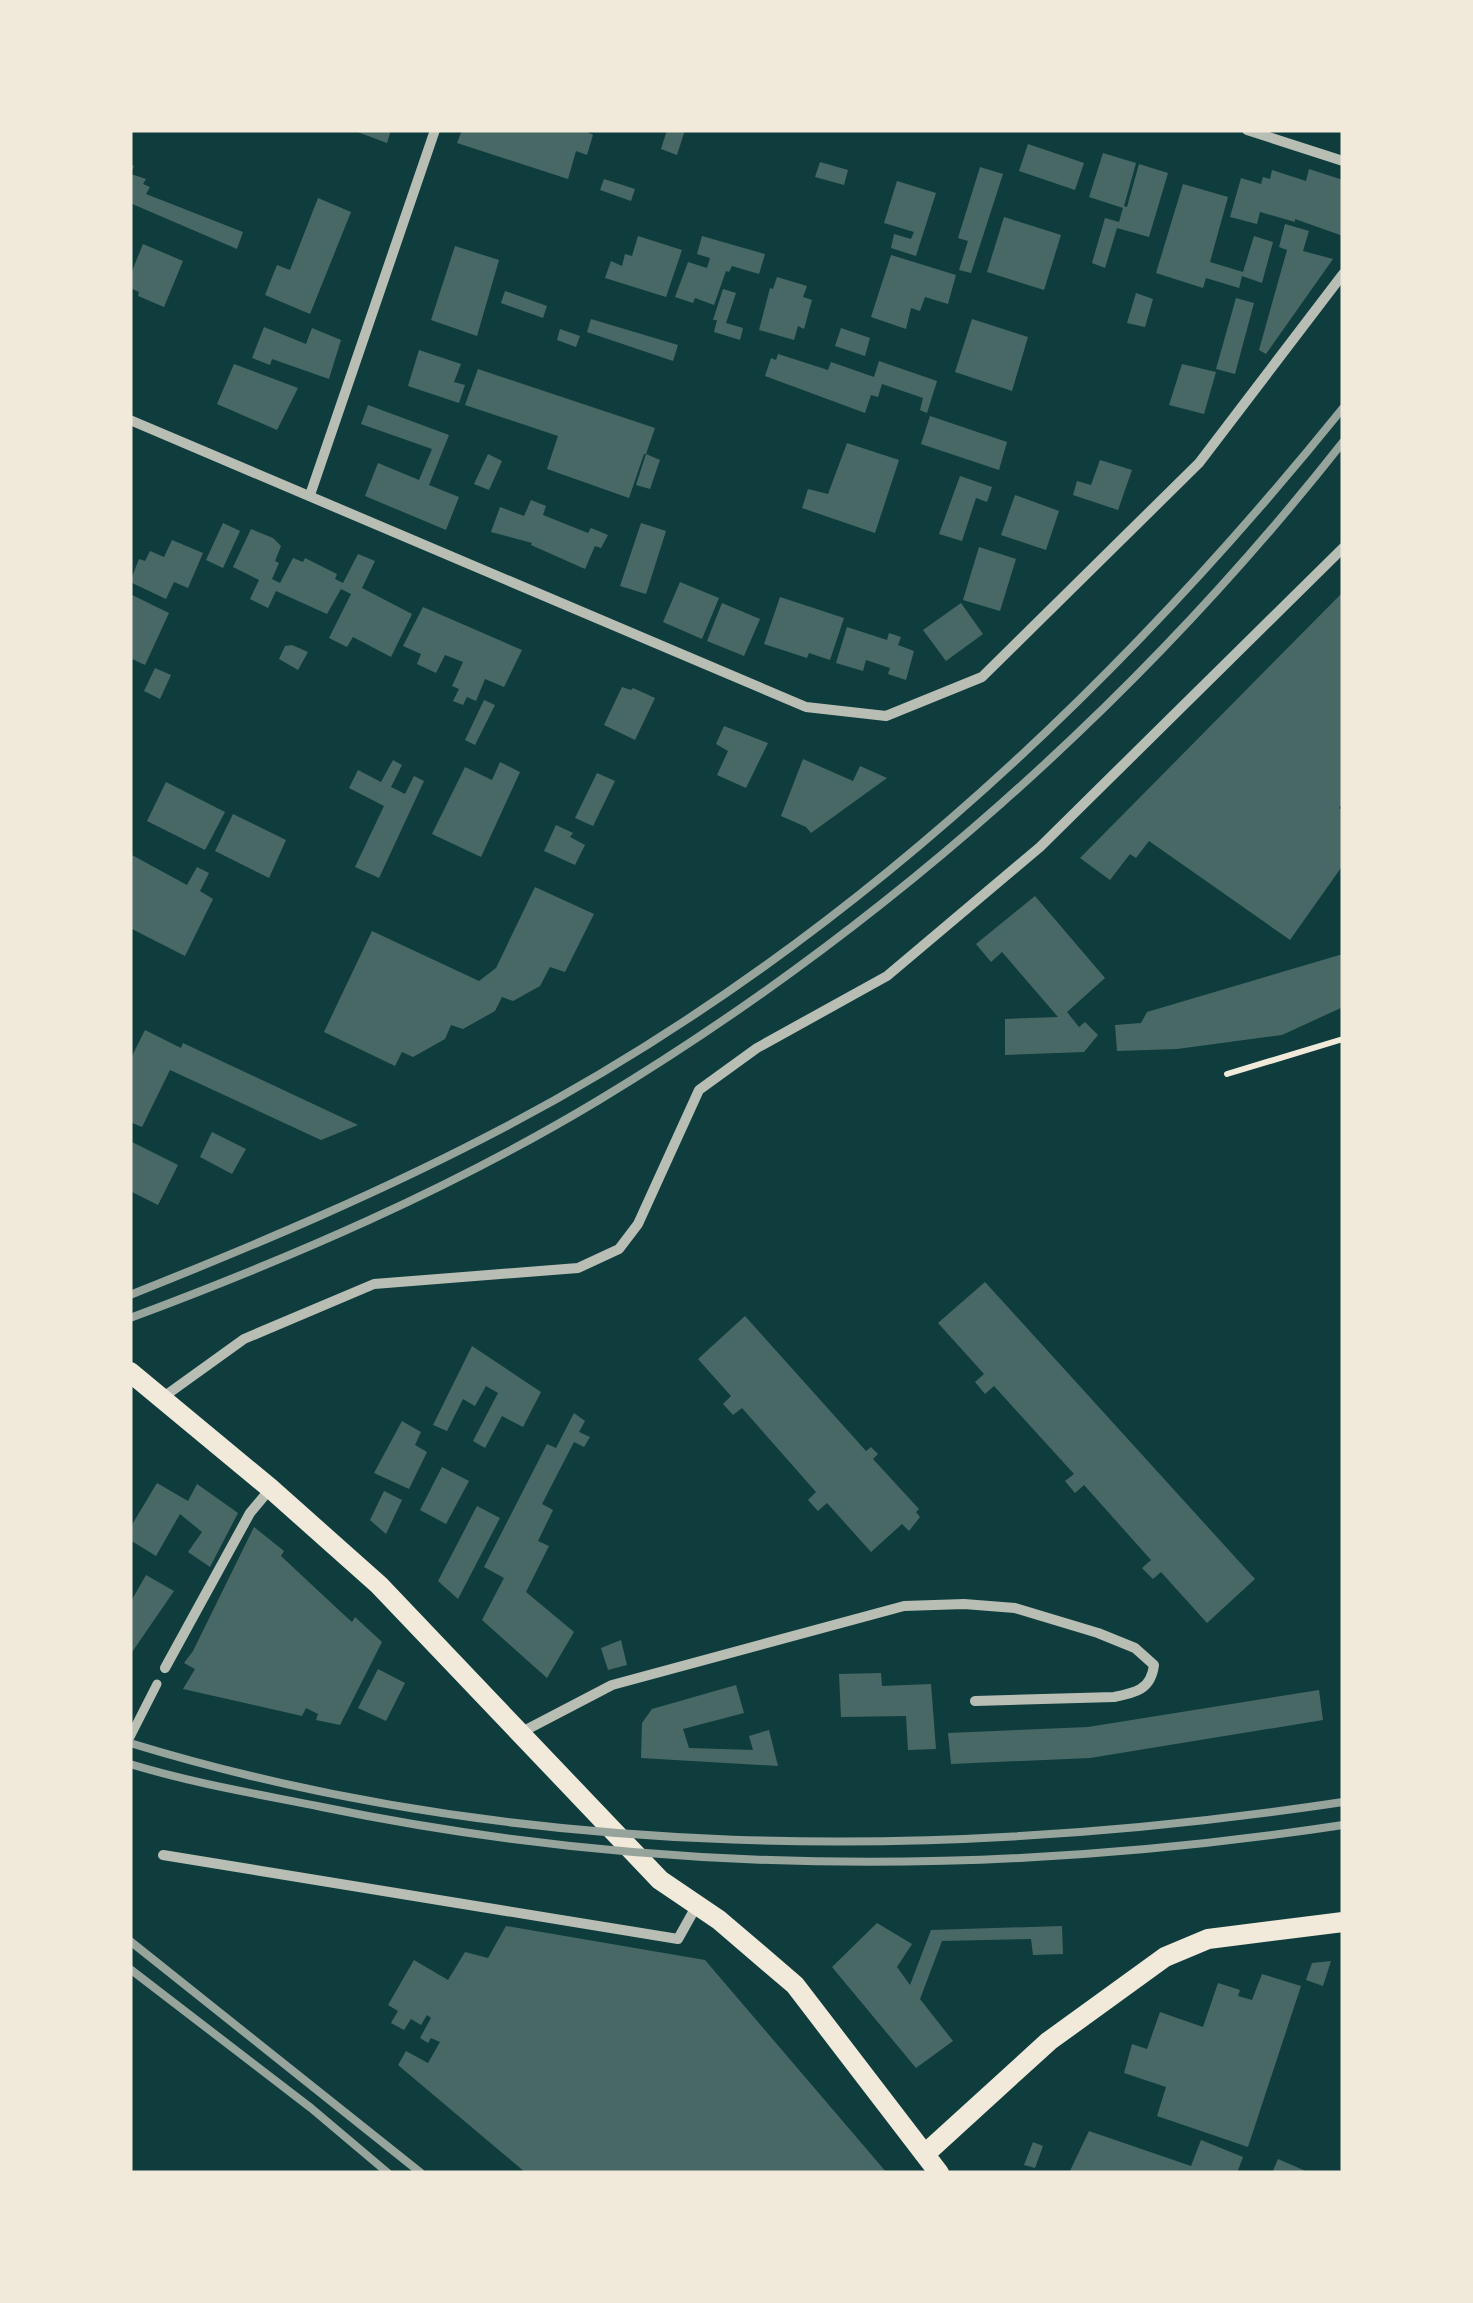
<svg xmlns="http://www.w3.org/2000/svg" width="1473" height="2303" viewBox="0 0 1473 2303" font-family="Overpass,sans-serif">
<rect width="100%" height="100%" fill="#0f3d3e"/>
<!-- building -->
<g fill="#486865">
<polygon points="352,130 391,130 387,143"/>
<polygon points="462,130 584,130 593,135 587,155 576,151 568,179 457,143"/>
<polygon points="667,130 685,130 677,155 661,149"/>
<polygon points="1028,144 1084,163 1075,190 1019,171"/>
<polygon points="1103,153 1136,163 1124,206 1127,207 1139,164 1168,173 1149,237 1117,228 1105,268 1092,263 1105,218 1119,222 1123,208 1089,197"/>
<polygon points="820,162 848,170 844,185 815,177"/>
<polygon points="130,164 134,166 131,174 146,179 143,184 150,187 146,194 243,232 237,249 130,203"/>
<polygon points="980,167 1003,174 971,273 959,270 968,241 958,238"/>
<polygon points="1309,169 1343,180 1343,236 1295,219 1295,222 1260,212 1257,224 1230,217 1241,178 1261,184 1263,177 1270,179 1272,170 1306,181"/>
<polygon points="604,179 635,189 631,201 600,190"/>
<polygon points="897,181 936,193 916,256 891,248 894,234 911,239 914,232 884,223"/>
<polygon points="1183,184 1228,197 1210,262 1243,272 1254,236 1273,242 1262,283 1242,276 1239,288 1206,278 1203,288 1156,273"/>
<polygon points="318,198 351,212 310,314 265,295 277,265 290,270"/>
<polygon points="1004,217 1061,235 1044,290 987,272"/>
<polygon points="1285,224 1309,231 1303,251 1333,259 1266,354 1259,350 1287,250 1279,247"/>
<polygon points="638,236 682,250 666,297 605,278 611,261 622,266 625,254 632,256"/>
<polygon points="702,236 765,254 759,274 732,266 729,272 726,271 714,305 695,298 693,303 675,297 688,262 707,268 710,258 697,254"/>
<polygon points="143,244 183,261 164,307 138,296 139,292 130,288 130,276"/>
<polygon points="455,246 499,260 477,336 431,320"/>
<polygon points="891,255 956,275 948,304 925,297 920,311 911,308 906,329 871,317"/>
<polygon points="777,277 807,286 803,297 812,300 804,329 798,326 794,340 759,330 770,288 773,289"/>
<polygon points="723,289 736,293 726,323 743,328 740,340 714,332 717,320 713,320"/>
<polygon points="505,291 547,306 543,318 501,303"/>
<polygon points="1136,293 1153,299 1145,327 1127,323"/>
<polygon points="1236,298 1254,303 1235,374 1216,369"/>
<polygon points="591,319 678,345 673,361 587,332"/>
<polygon points="972,319 1028,337 1012,391 955,372"/>
<polygon points="264,327 306,344 312,328 341,340 329,379 272,359 270,365 252,358"/>
<polygon points="841,328 870,338 865,356 835,346"/>
<polygon points="560,329 580,336 576,347 557,340"/>
<polygon points="419,350 461,364 454,382 465,385 459,403 408,386"/>
<polygon points="778,354 828,370 831,362 874,377 879,361 937,381 927,413 920,410 923,398 882,384 878,397 871,395 865,413 765,376 771,358 776,360"/>
<polygon points="234,364 298,388 277,430 217,404"/>
<polygon points="1182,364 1216,372 1204,414 1169,405"/>
<polygon points="478,369 655,428 646,454 660,460 650,489 636,485 646,454 644,454 629,498 547,469 558,436 465,405"/>
<polygon points="368,405 449,435 429,485 459,497 446,530 365,496 378,463 419,480 432,449 361,424"/>
<polygon points="930,416 1007,442 999,470 921,444"/>
<polygon points="847,443 899,460 875,533 802,508 808,489 828,494"/>
<polygon points="488,454 502,461 489,490 474,484"/>
<polygon points="1100,460 1132,470 1118,510 1073,495 1077,481 1091,485"/>
<polygon points="960,476 992,487 987,502 976,498 962,541 939,534"/>
<polygon points="1015,495 1059,511 1046,550 1001,535"/>
<polygon points="531,500 546,506 543,515 588,533 591,528 608,535 601,548 595,546 585,569 531,545 532,543 491,532 500,507 524,516"/>
<polygon points="223,523 240,531 223,568 206,560"/>
<polygon points="641,523 666,531 646,594 620,586"/>
<polygon points="251,529 273,538 281,546 275,561 279,563 272,579 280,583 293,558 303,562 305,558 337,574 335,579 343,583 358,554 375,561 362,588 412,614 391,657 353,637 347,647 329,638 351,594 341,589 327,614 276,591 268,608 250,599 259,580 233,567"/>
<polygon points="172,540 203,553 188,588 174,582 166,599 130,582 139,559 145,561 150,551 164,557"/>
<polygon points="979,547 1016,559 1000,611 963,600"/>
<polygon points="680,582 719,598 702,639 663,622"/>
<polygon points="1343,592 1343,802 1339,808 1343,811 1343,865 1290,940 1149,841 1136,858 1130,854 1110,880 1080,858"/>
<polygon points="130,594 169,613 145,665 130,658"/>
<polygon points="780,597 844,618 830,660 809,653 807,658 764,644"/>
<polygon points="722,603 760,619 744,656 707,641"/>
<polygon points="961,603 983,634 946,661 923,630"/>
<polygon points="423,607 522,650 504,687 485,679 476,701 467,697 463,705 453,701 459,689 452,686 463,662 445,655 436,673 417,664 421,654 403,646"/>
<polygon points="847,627 887,640 889,633 901,637 898,645 914,651 906,680 888,674 890,668 866,660 863,671 836,663"/>
<polygon points="292,645 308,652 298,670 279,659 285,646"/>
<polygon points="155,668 171,675 160,699 144,691"/>
<polygon points="622,687 631,690 633,688 655,698 635,740 604,725"/>
<polygon points="484,700 495,705 475,745 465,740"/>
<polygon points="724,726 768,743 746,788 717,775 728,751 716,744"/>
<polygon points="803,759 853,781 860,766 887,778 811,833 806,827 781,816"/>
<polygon points="393,760 402,765 391,787 405,794 414,776 424,781 379,878 355,867 384,806 349,788 358,770 381,782"/>
<polygon points="500,762 520,772 481,857 432,834 465,767 492,780"/>
<polygon points="597,773 615,781 593,826 575,818"/>
<polygon points="166,782 225,812 205,850 147,821"/>
<polygon points="233,814 286,840 269,878 215,851"/>
<polygon points="556,825 573,833 570,837 585,845 575,865 544,851"/>
<polygon points="130,854 187,885 197,867 209,873 200,891 213,899 185,956 130,928"/>
<polygon points="535,887 594,914 565,972 550,967 540,986 513,1001 502,997 495,1011 463,1029 451,1025 445,1039 413,1057 402,1052 395,1066 324,1032 372,931 479,981 496,968"/>
<polygon points="1035,896 1105,978 1067,1012 1079,1027 1085,1022 1098,1035 1084,1052 1005,1055 1005,1019 1058,1017 1002,952 991,962 976,944"/>
<polygon points="1343,954 1343,1007 1282,1035 1177,1049 1117,1051 1115,1025 1141,1023 1147,1012"/>
<polygon points="145,1030 181,1048 183,1043 358,1125 321,1140 170,1070 142,1127 130,1122 130,1060"/>
<polygon points="212,1132 246,1149 232,1174 200,1157"/>
<polygon points="130,1141 178,1165 158,1205 130,1191"/>
<polygon points="985,1282 1255,1579 1207,1623 1161,1572 1153,1579 1142,1568 1151,1560 1084,1485 1075,1493 1065,1481 1074,1474 994,1386 985,1394 975,1382 984,1374 938,1323"/>
<polygon points="745,1316 866,1451 871,1447 878,1454 873,1459 919,1509 916,1512 920,1517 909,1531 902,1524 871,1552 827,1503 818,1511 808,1500 816,1492 742,1408 733,1415 723,1404 731,1396 698,1359"/>
<polygon points="472,1346 541,1392 523,1427 502,1416 485,1448 473,1441 498,1393 486,1386 475,1406 463,1399 447,1431 433,1425"/>
<polygon points="574,1413 585,1421 579,1432 590,1437 584,1447 574,1442 542,1504 553,1510 538,1541 549,1546 526,1592 574,1632 547,1678 482,1620 504,1578 484,1567 547,1444 556,1448"/>
<polygon points="402,1421 421,1432 415,1445 427,1452 409,1489 374,1473"/>
<polygon points="442,1467 469,1481 446,1524 420,1510"/>
<polygon points="157,1483 188,1501 197,1484 238,1513 210,1567 188,1552 202,1532 180,1514 156,1556 130,1540 130,1528"/>
<polygon points="384,1491 402,1500 386,1534 370,1520"/>
<polygon points="477,1506 500,1518 458,1599 438,1581"/>
<polygon points="254,1527 284,1551 281,1556 342,1613 352,1622 355,1617 382,1642 340,1725 316,1720 318,1714 306,1708 302,1716 183,1689 195,1669 184,1663 193,1651"/>
<polygon points="146,1575 174,1591 130,1655 130,1603"/>
<polygon points="621,1640 627,1665 608,1670 601,1648"/>
<polygon points="378,1669 405,1683 386,1721 358,1708"/>
<polygon points="881,1673 882,1686 931,1684 936,1749 908,1750 906,1716 841,1717 839,1674"/>
<polygon points="736,1685 744,1713 683,1729 689,1748 753,1750 749,1736 769,1730 778,1766 641,1758 642,1723 652,1709"/>
<polygon points="1319,1690 1323,1720 1090,1758 951,1764 948,1733 1088,1727"/>
<polygon points="877,1923 912,1944 897,1967 910,1985 931,1930 1062,1926 1063,1954 1033,1955 1031,1939 942,1941 920,1999 953,2041 916,2068 832,1967"/>
<polygon points="506,1926 705,1960 887,2173 526,2173 398,2065 406,2051 428,2063 440,2042 431,2038 428,2043 420,2038 431,2018 427,2015 421,2025 411,2019 404,2030 391,2023 398,2011 388,2005 414,1960 448,1980 465,1952 488,1958"/>
<polygon points="1331,1961 1323,1986 1306,1980 1312,1963"/>
<polygon points="1262,1974 1301,1986 1248,2147 1157,2116 1166,2087 1124,2073 1132,2044 1147,2049 1160,2012 1203,2027 1218,1983 1240,1990 1238,1996 1252,2000"/>
<polygon points="1089,2131 1191,2166 1201,2140 1243,2157 1237,2173 1069,2173"/>
<polygon points="1033,2142 1043,2146 1035,2168 1024,2165"/>
<polygon points="1278,2159 1308,2172 1308,2173 1272,2173"/>
</g>
<g fill="none" stroke-linecap="round" stroke-linejoin="round">
<!-- path -->
<polyline stroke="#f1e9da" stroke-width="6" points="1227,1074 1343,1039"/>
<!-- pedestrian -->
<polyline stroke="#b8beb3" stroke-width="9" points="130,1737 157,1684"/>
<!-- minor -->
<g stroke="#b8beb3" stroke-width="10">
<polyline points="1247,130 1343,161"/>
<polyline points="130,420 806,707 886,716 982,677 1199,463 1343,274"/>
<polyline points="310,495 435,130"/>
<polyline points="162,1398 244,1339 374,1284 578,1268 619,1249 638,1224 699,1090 757,1048 887,976 1040,847 1343,548"/>
<polyline points="165,1668 250,1513 270,1489"/>
<path d="M520,1733L612,1685L904,1606L964,1604L1015,1608L1098,1633L1135,1648L1154,1665C1151,1690 1135,1693 1114,1697L975,1701"/>
<polyline points="163,1855 678,1939 697,1905"/>
</g>
<!-- secondary -->
<g stroke="#f1e9da" stroke-width="20">
<polyline points="130,1372 270,1488 379,1585 660,1880 719,1920 795,1985 939,2173"/>
<polyline points="925,2154 1049,2041 1165,1957 1208,1939 1343,1922"/>
</g>
<!-- rail -->
<g stroke="#97a49c" stroke-width="8">
<path d="M130,1295C258,1244 384,1191 507,1126C835,953 1111,695 1343,408"/>
<path d="M130,1318C291,1258 451,1189 599,1100C882,929 1139,701 1343,442"/>
<path d="M130,1743C519,1862 944,1862 1343,1802"/>
<path d="M130,1764C192,1783 258,1794 322,1807C661,1877 1001,1877 1343,1825"/>
<polyline points="130,1941 421,2173"/>
<polyline points="130,1969 311,2108 388,2173"/>
</g>
</g>
<!-- border -->
<rect width="1473" height="2303" fill="none" stroke="#f1e9da" stroke-width="265"/>
</svg>
